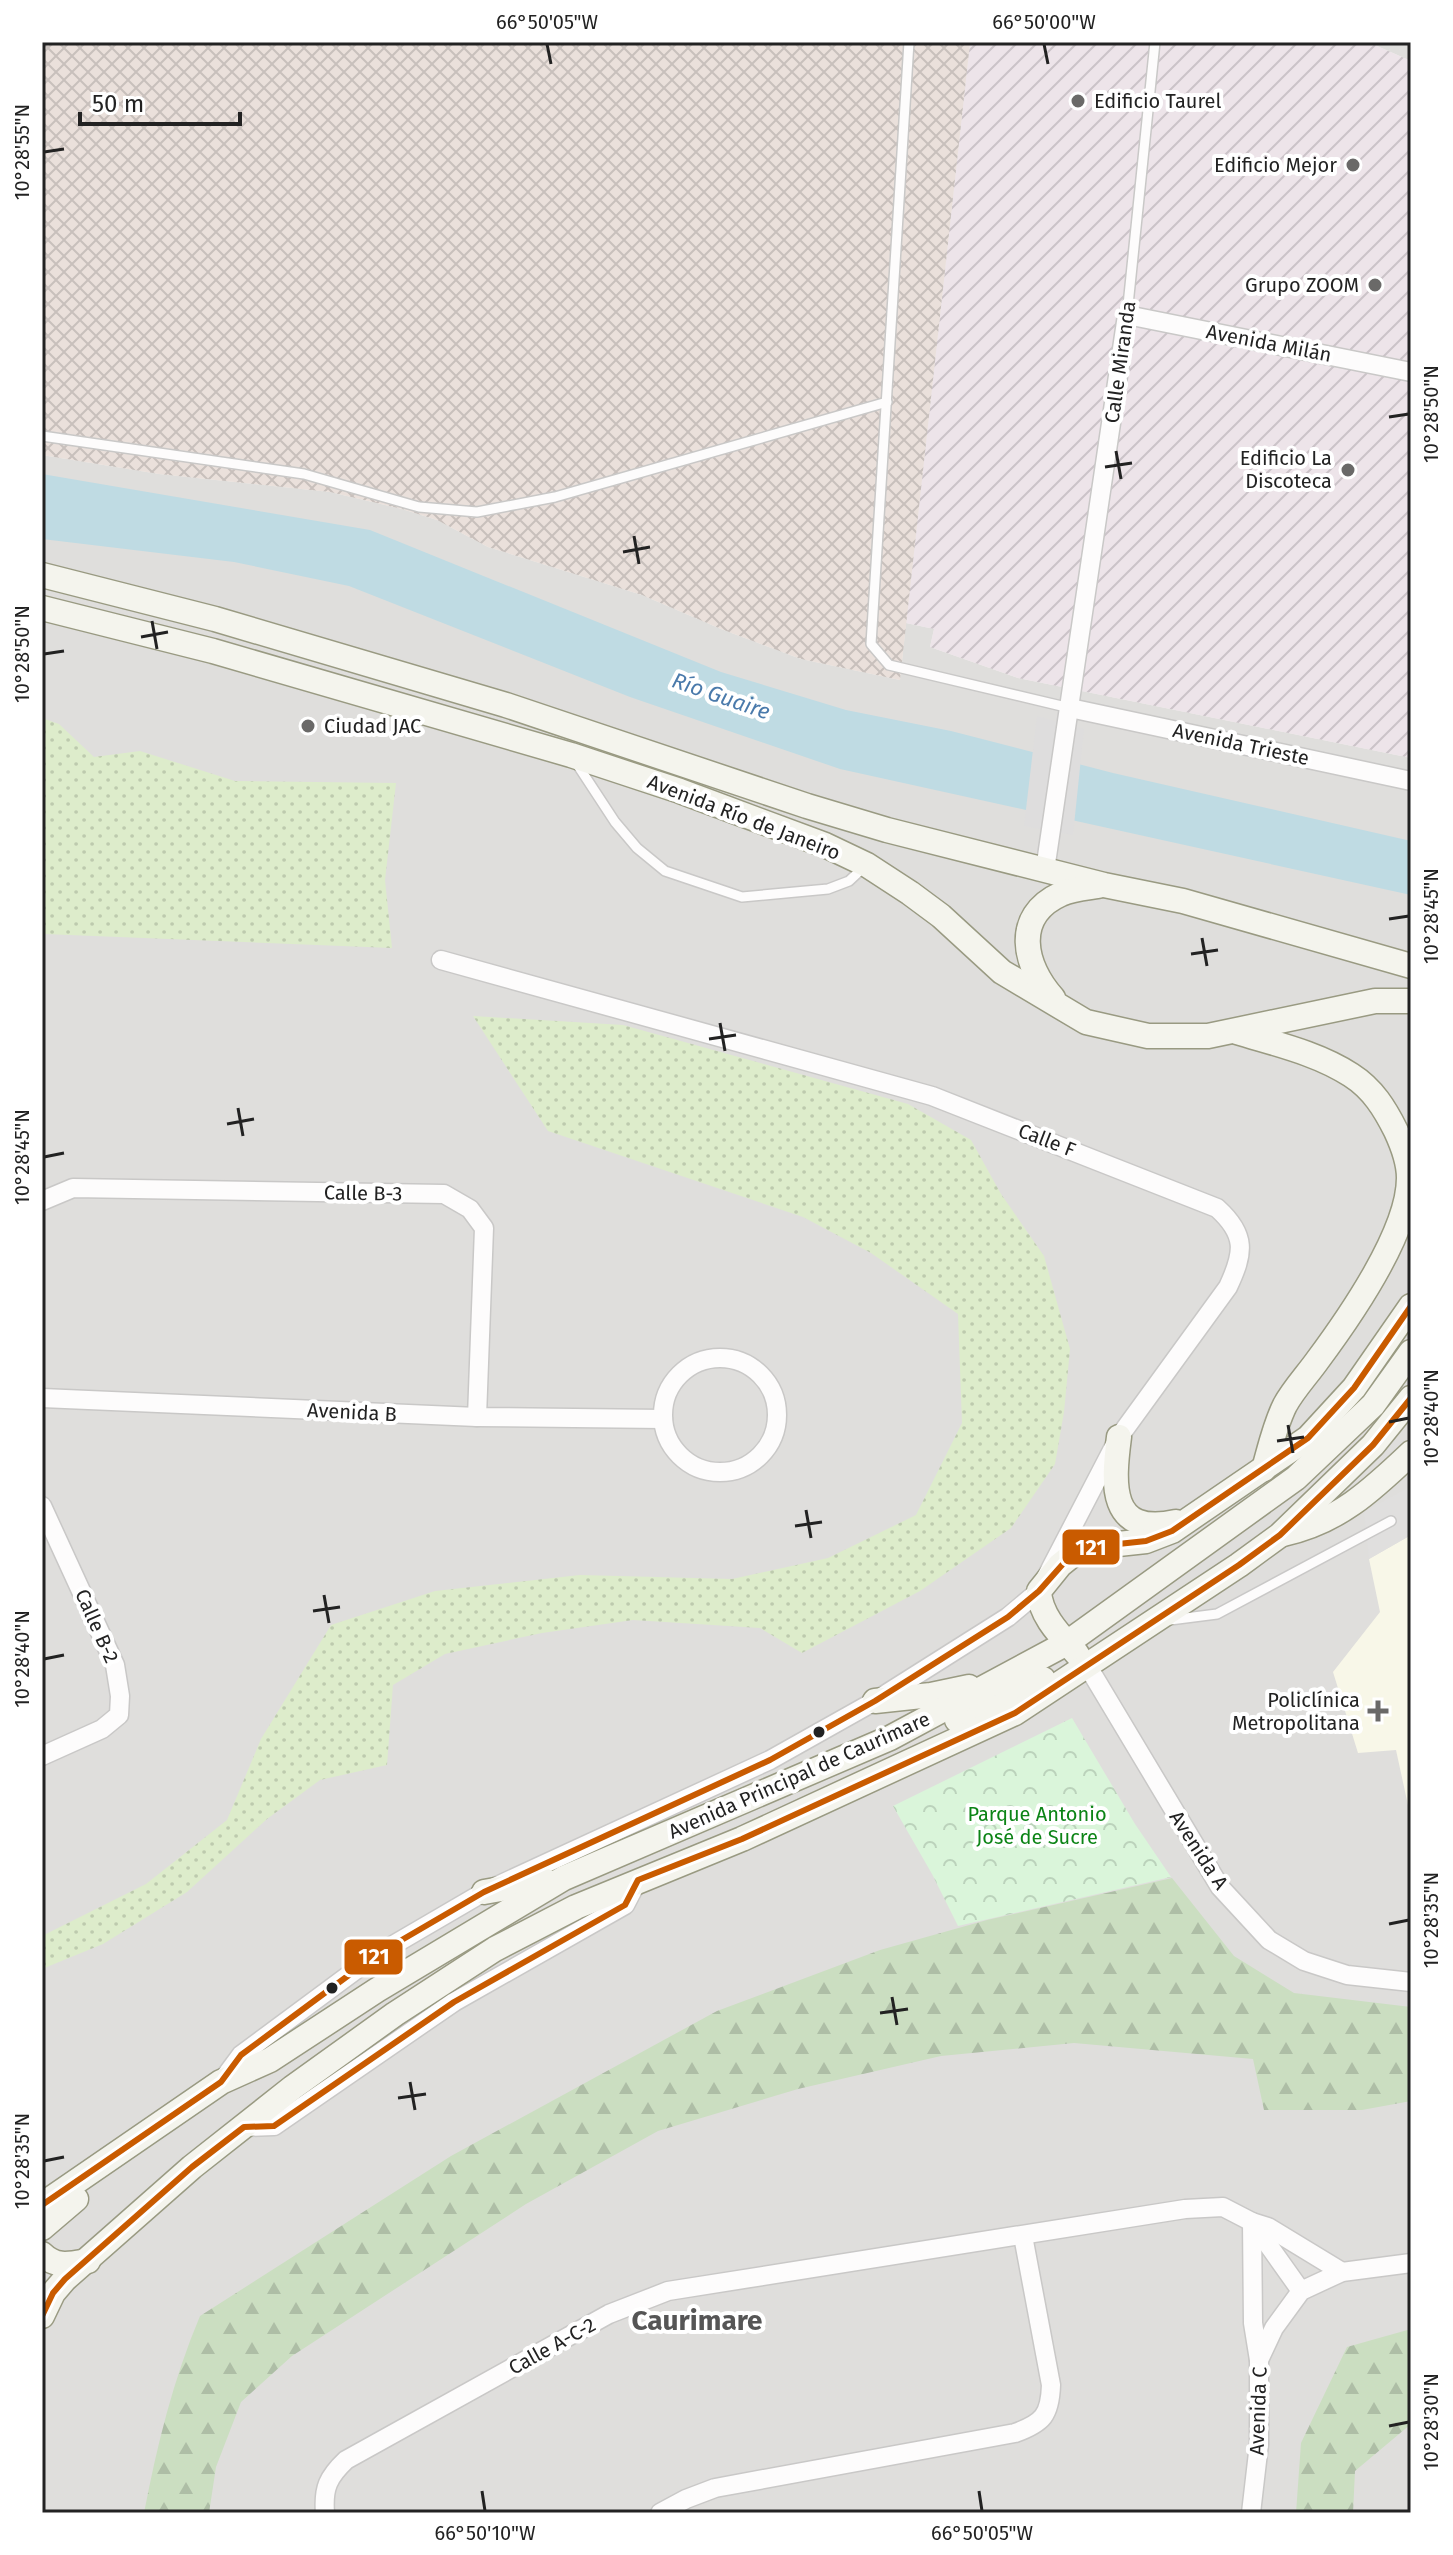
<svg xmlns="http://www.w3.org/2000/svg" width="1453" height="2555" viewBox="0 0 1453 2555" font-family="'Fira Sans',sans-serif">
<defs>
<pattern id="industrial-furrows" width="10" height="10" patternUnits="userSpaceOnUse" patternTransform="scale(2)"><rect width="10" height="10" fill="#ede4e9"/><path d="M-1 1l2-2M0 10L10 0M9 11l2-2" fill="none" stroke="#cbc3c8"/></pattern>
<pattern id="military-cross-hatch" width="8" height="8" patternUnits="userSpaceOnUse" patternTransform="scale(2)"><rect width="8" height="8" fill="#eae0db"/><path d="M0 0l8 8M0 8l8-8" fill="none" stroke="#c8c0bc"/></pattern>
<pattern id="grass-dots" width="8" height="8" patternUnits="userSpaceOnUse" patternTransform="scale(2)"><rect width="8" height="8" fill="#ddeccb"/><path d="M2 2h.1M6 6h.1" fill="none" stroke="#bdcaae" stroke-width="1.8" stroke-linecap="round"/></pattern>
<pattern id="forest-firs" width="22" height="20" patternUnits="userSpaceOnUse" patternTransform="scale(2)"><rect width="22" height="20" fill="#cbdec1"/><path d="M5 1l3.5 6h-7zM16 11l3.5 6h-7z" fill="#aebea6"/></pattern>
<pattern id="park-crowns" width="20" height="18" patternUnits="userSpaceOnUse" patternTransform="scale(2)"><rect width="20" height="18" fill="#daf5da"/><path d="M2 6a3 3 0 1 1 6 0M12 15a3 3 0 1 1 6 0" fill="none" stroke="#bbd2bb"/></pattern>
</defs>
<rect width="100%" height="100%" fill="#f0eeeb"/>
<!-- residential -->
<g fill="#dfdedc">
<polygon points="1368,42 1411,42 1411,61"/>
<polygon points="42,455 159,474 330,492 402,509 437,520 488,547 642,595 721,629 801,659 900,680 906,623 934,629 930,647 1018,678 1411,758 1411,2513 42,2513"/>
</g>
<!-- industrial -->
<polygon fill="url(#industrial-furrows)" points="970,42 1368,42 1411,61 1411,758 1018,678 930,647 934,629 906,623"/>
<!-- education -->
<polygon fill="#f8f7e8" points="1411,1535 1411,1819 1396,1750 1358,1753 1333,1672 1380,1612 1369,1559"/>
<!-- military -->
<polygon fill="url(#military-cross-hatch)" points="42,42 970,43 900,680 801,659 721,629 642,595 488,547 437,520 402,509 330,492 159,474 42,455"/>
<!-- grass -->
<g fill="url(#grass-dots)">
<polygon points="42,718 59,724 94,757 140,751 235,781 396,783 385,880 392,948 44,934 42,955"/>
<polygon points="473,1016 623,1025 908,1104 971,1140 1001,1194 1044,1256 1070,1349 1064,1412 1055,1464 1011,1528 920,1591 802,1653 760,1628 633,1620 542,1633 445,1654 393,1685 387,1765 320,1780 267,1819 187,1892 103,1944 42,1969 42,1936 146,1884 227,1820 261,1739 331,1625 435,1591 580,1575 732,1579 828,1558 916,1515 962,1423 958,1314 871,1253 803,1217 548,1131"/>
</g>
<!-- forest -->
<g fill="url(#forest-firs)">
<path d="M1172,1878L1234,1956L1294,1993L1411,2007V2101L1362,2110H1264L1253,2059L1074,2043L941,2056L798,2089L658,2131L526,2204L292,2356L241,2402L216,2467L209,2513H144C157,2445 173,2380 200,2316L451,2156L717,2011L880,1950L987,1920Z"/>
<polygon points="1411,2329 1411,2424 1355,2471 1353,2513 1296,2513 1301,2443 1347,2347"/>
</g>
<!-- park -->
<polygon fill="url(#park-crowns)" points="1072,1718 1135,1824 1171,1877 958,1926 932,1874 893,1806"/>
<!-- parking -->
<polygon fill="#e0dfde" points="1411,1486 1411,1535 1369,1559 1364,1512"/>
<!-- water -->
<polygon fill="#bfdbe3" points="42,474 370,530 721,672 846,710 951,731 1113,773 1411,841 1411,895 840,769 630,697 349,586 234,562 42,539"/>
<!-- pier -->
<polygon fill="#dedddd" points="1037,716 1084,729 1073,835 1024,826"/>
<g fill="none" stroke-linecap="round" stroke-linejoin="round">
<defs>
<g id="lane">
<polyline points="909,42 871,644 889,665 1070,708"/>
<polyline points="1127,315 1155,42"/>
<polyline points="42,436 304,474 419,507 477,512 555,497 887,402"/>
<polyline points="575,761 615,822 637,848 665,871 742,897 828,889 849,881 864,867"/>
<polyline points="1170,1620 1217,1614 1391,1521"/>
</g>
<g id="street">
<polyline points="1070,708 1411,781"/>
<polyline points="1045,870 1127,315 1411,372"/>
<polyline points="42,1201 73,1188 444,1194 470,1209 484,1228 477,1417"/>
<circle cx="720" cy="1415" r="57"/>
<polyline points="42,1398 477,1417 663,1419"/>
<polyline points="42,1506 115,1665 120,1696 119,1715 102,1729 42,1756"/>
<polyline points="1087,1665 1220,1887 1269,1940 1304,1961 1347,1975 1411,1982"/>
<path d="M221,2082L241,2055L376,1955L484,1892L770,1760L875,1701L1008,1617L1039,1591L1119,1437L1228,1287C1244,1253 1247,1235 1217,1208L932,1096L441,960"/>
<polyline points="244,2127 274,2126 454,2002 625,1905 638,1880"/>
<polyline points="1259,2360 1253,2323 1252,2222 1268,2227 1342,2272"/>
<path d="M325,2513C323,2488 328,2477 346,2460L609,2314L668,2291L1185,2209L1223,2207L1252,2222L1301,2291"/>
<path d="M660,2513L686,2499L715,2488L1015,2433C1043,2423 1050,2415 1051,2385L1023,2236"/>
<polyline points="1251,2513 1259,2444 1259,2360 1274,2328 1301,2291 1342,2272 1411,2263"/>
</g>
<g id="secondary">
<polyline points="42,575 215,619 506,705 807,806 887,830 1104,885 1183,901 1411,966"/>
<polyline points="42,608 213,651 571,755 680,791 825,845 867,865 910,893 941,916 1002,972 1086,1022 1148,1036 1208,1036 1375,1001 1411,1001"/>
<path d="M1053,998C1024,966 1012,916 1061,894C1073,889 1086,888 1098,886"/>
<path d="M1237,1032C1276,1044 1317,1053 1351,1075C1373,1089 1385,1109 1396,1131C1403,1146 1409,1162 1409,1178C1409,1232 1349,1318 1317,1361C1307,1375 1293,1390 1285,1405C1275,1425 1270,1448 1264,1469"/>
<path d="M1119,1437C1113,1483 1108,1537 1176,1522"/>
<path d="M1283,1534C1338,1522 1371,1491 1411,1453"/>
<path d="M1077,1654C1061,1636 1040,1616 1039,1591L1060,1565L1081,1548L1146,1541L1172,1531L1308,1438L1354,1388L1411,1306"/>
<polyline points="875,1701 931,1695 969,1687"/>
<polyline points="957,1720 1043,1679"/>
<polyline points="484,1892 546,1881"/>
<polyline points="42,2205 221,2082 270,2060 377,1990 564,1878 890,1738 1067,1643 1296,1478 1373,1405 1411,1352"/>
<polyline points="42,2228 76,2199"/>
<path d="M42,2254C56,2268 70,2264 88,2261"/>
<polyline points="42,2316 53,2293 65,2279 192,2167 292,2088 395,2014 495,1949 576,1907 742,1839 1015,1713 1239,1565 1280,1535 1373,1445 1411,1398"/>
</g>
</defs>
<!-- lane casing -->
<use href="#lane" stroke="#c9c8c7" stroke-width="12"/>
<!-- street casing -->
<use href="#street" stroke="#c9c8c7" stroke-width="21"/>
<!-- secondary casing -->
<use href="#secondary" stroke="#999a82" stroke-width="27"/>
<!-- lane -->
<use href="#lane" stroke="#fdfcfc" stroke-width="9"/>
<!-- street -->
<use href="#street" stroke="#fdfcfc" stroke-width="18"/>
<!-- secondary -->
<use href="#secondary" stroke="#f4f4ed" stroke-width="24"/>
<defs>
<g id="bus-1">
<polyline points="42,2205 221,2082 241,2055 376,1955 484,1892 770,1760 875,1701 1008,1617 1039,1591 1070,1556 1081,1548 1146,1541 1172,1531 1308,1438 1354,1388 1411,1306"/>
<polyline points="42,2316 53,2293 65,2279 192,2167 244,2127 274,2126 454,2002 625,1905 638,1880 742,1839 1015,1713 1239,1565 1280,1535 1373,1445 1411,1398"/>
</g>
</defs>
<!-- bus-1 casing -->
<use href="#bus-1" stroke="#fff" stroke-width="12"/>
<!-- bus-1 -->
<use href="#bus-1" stroke="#c95b00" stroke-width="6"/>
</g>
<!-- ticks -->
<path fill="none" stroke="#222" stroke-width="3" d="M547,44L551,64M1044,44L1048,64M44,152L64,149M1389,417L1409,414M1116,451L1121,479M1105,467L1132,463M634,536L639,564M623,552L650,547M152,621L157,649M141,637L168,632M44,654L64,651M1389,919L1409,916M1202,938L1207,966M1191,954L1218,950M720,1023L725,1051M709,1039L736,1035M238,1108L243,1136M227,1124L254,1119M44,1157L64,1153M1389,1422L1409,1418M1288,1425L1293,1453M1277,1441L1304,1437M806,1510L811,1538M795,1526L822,1522M324,1595L329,1623M313,1611L340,1607M44,1659L64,1655M1389,1924L1409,1920M892,1997L897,2025M880,2013L908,2009M410,2082L415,2110M398,2098L426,2094M44,2161L64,2157M1389,2426L1409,2422M482,2491L485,2511M979,2491L982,2511"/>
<!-- markers -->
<g fill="#6a6968" stroke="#fff" stroke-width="3">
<circle cx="1078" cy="101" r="8"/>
<circle cx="1353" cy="165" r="8"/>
<circle cx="1375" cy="285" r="8"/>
<circle cx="1348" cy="470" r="8"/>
<circle cx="308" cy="726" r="8"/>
<path d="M1374 1699h8v8h8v8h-8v8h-8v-8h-8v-8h8z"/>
</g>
<g fill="#222" stroke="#fff" stroke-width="3">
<circle cx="819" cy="1732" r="7"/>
<circle cx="332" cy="1988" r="7"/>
</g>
<g text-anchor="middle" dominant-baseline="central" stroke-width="8" stroke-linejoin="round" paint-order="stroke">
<!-- poi labels -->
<g font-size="20" fill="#222" stroke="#fff" text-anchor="end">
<text x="1094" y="101" text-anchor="start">Edificio Taurel</text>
<text x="1337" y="165">Edificio Mejor</text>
<text x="1359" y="285">Grupo ZOOM</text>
<text x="1332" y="458">Edificio La<tspan x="1332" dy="23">Discoteca</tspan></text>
<text x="324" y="726" text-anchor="start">Ciudad JAC</text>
<text x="1360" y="1700">Policlínica<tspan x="1360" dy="23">Metropolitana</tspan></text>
</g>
<!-- street labels -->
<g font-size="20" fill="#222" stroke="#fff">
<text transform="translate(1269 343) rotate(11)">Avenida Milán</text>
<text transform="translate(1120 362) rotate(-82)">Calle Miranda</text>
<text transform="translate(1241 744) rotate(12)">Avenida Trieste</text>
<text transform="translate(744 817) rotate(21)">Avenida Río de Janeiro</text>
<text transform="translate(1047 1140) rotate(21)">Calle F</text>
<text transform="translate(363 1193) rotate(1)">Calle B-3</text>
<text transform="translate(352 1412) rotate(3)">Avenida B</text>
<text transform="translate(97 1626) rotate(66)">Calle B-2</text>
<text transform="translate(799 1775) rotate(-24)">Avenida Principal de Caurimare</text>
<text transform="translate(1199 1850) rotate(57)">Avenida A</text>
<text transform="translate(552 2346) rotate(-29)">Calle A-C-2</text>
<text transform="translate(1258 2411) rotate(-88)">Avenida C</text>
</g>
<!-- park labels -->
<g font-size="20" fill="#0c8416" stroke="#fff">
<text x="1037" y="1814">Parque Antonio<tspan x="1037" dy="23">José de Sucre</tspan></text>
</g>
<!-- water labels -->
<g font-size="22" font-style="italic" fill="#4a7aab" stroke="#fff">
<text transform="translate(721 696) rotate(19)">Río Guaire</text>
</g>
<!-- district labels -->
<g font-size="28" font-weight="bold" fill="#555" stroke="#fff">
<text x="697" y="2320">Caurimare</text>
</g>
</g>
<g stroke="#fff" stroke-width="3">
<rect x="1061" y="1528" width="60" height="38" rx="8" fill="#c95b00"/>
<rect x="343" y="1938" width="61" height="38" rx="8" fill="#c95b00"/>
</g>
<g font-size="22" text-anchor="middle" font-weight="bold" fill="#fff">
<text x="1091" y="1555">121</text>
<text x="374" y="1964">121</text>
</g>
<!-- border -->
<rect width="1453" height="2555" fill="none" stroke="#ffffff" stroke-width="88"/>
<!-- scale -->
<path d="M80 112v12h160v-12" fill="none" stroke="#222222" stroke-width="4"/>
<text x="92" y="112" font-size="24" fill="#222222" stroke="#ffffff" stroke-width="6" paint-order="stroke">50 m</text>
<rect x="44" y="44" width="1365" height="2467" fill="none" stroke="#222" stroke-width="3"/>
<g font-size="20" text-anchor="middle" fill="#222">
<text x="547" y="29">66°50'05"W</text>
<text x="1044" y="29">66°50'00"W</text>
<text transform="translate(22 152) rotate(-90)" y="7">10°28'55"N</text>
<text transform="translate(1431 414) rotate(-90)" y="7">10°28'50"N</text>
<text transform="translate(22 654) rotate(-90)" y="7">10°28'50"N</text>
<text transform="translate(1431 916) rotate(-90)" y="7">10°28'45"N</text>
<text transform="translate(22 1157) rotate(-90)" y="7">10°28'45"N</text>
<text transform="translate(1431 1418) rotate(-90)" y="7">10°28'40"N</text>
<text transform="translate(22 1659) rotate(-90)" y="7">10°28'40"N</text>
<text transform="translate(1431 1920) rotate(-90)" y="7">10°28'35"N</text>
<text transform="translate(22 2161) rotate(-90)" y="7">10°28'35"N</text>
<text transform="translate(1431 2422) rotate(-90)" y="7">10°28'30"N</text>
<text x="485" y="2540">66°50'10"W</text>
<text x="982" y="2540">66°50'05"W</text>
</g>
</svg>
